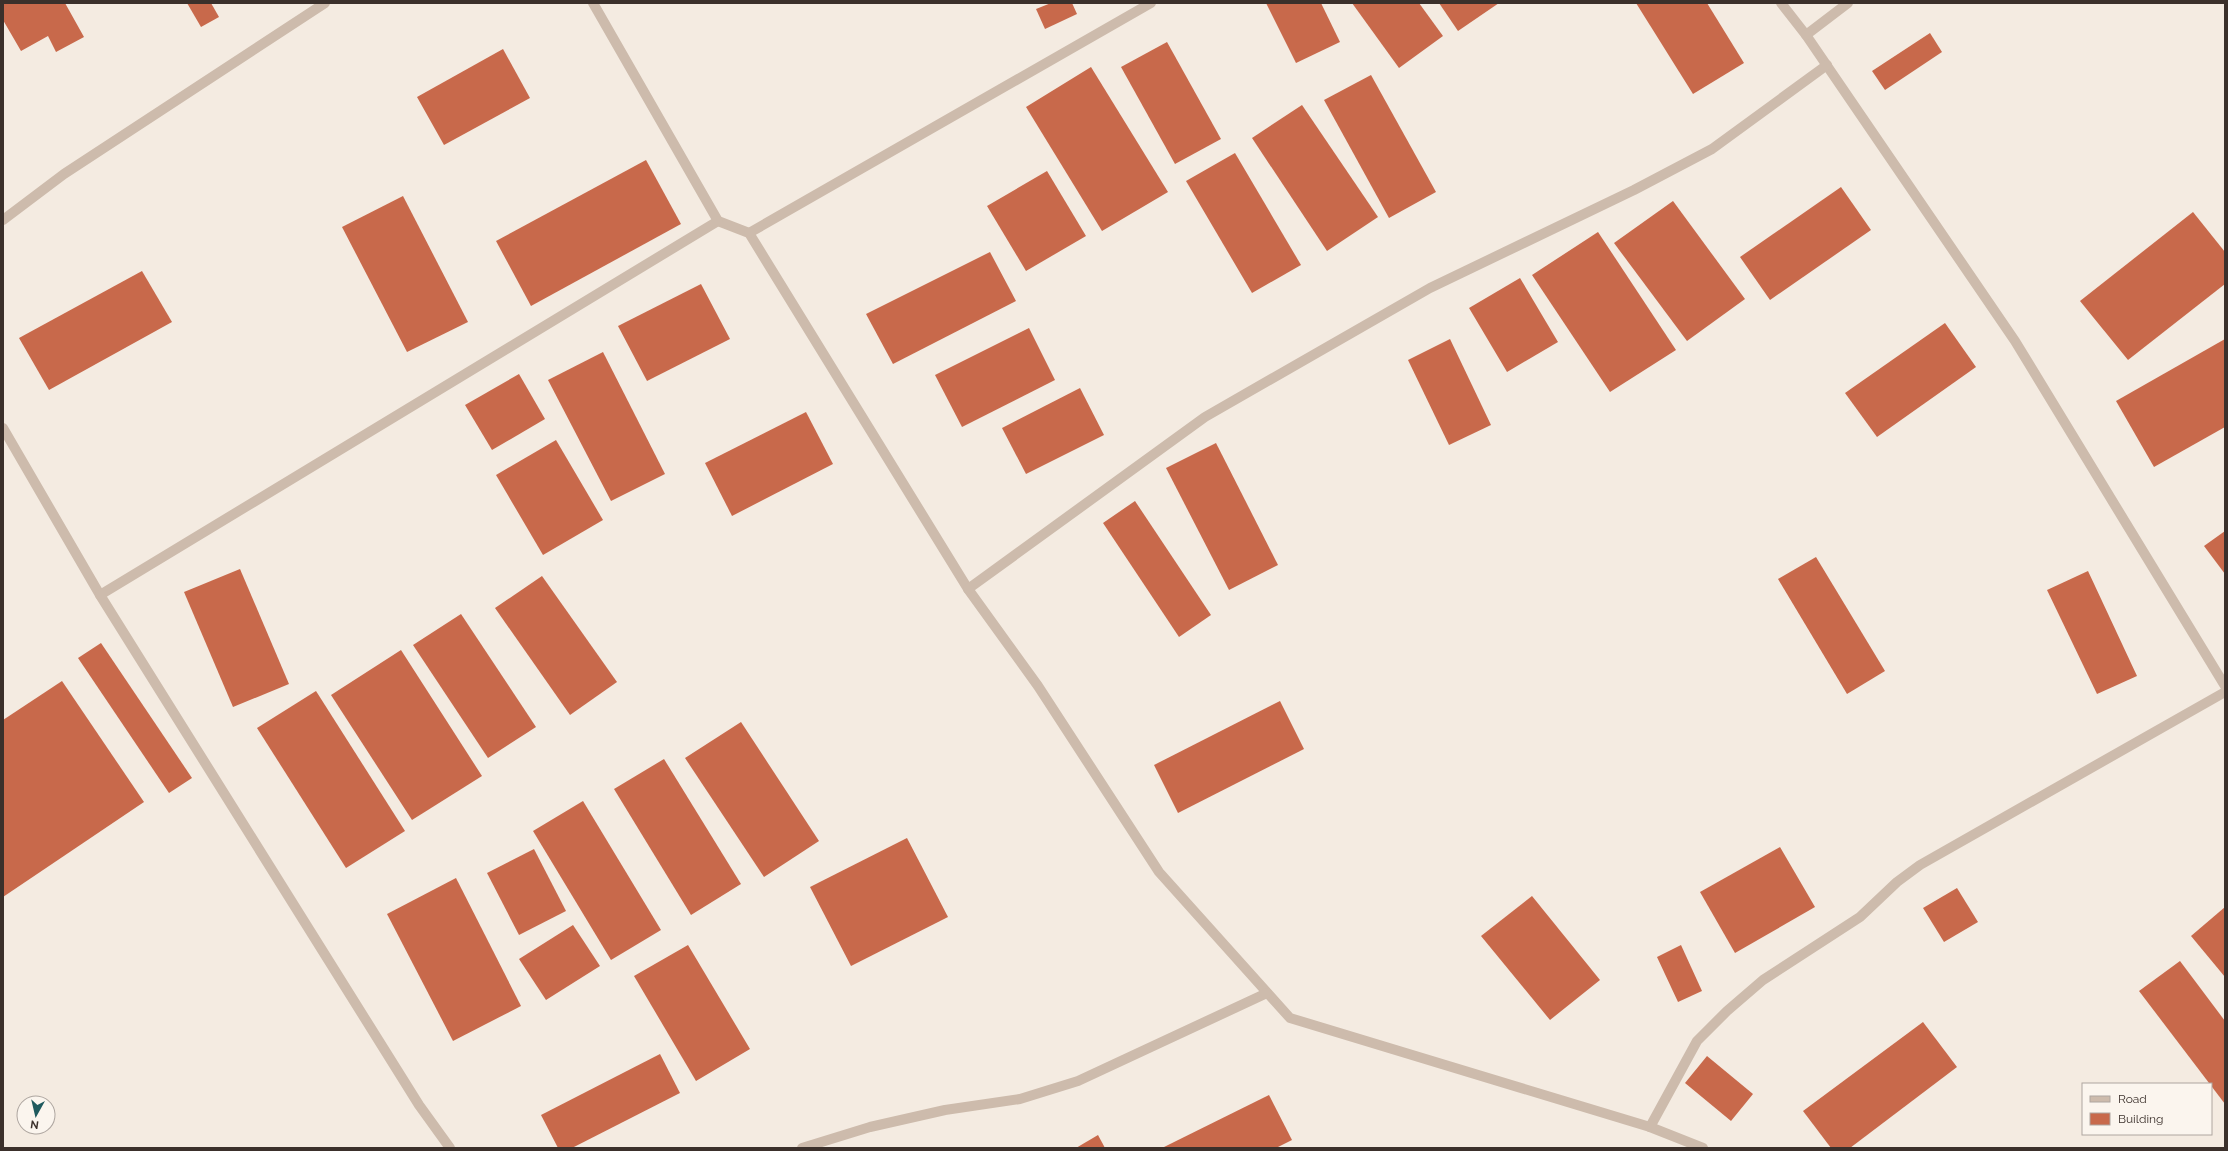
<svg xmlns="http://www.w3.org/2000/svg" width="2228" height="1151" viewBox="0 0 2228 1151" font-family="Raleway,sans-serif">
<rect width="100%" height="100%" fill="#f4ebe1"/>
<!-- building -->
<g fill="#c8694b">
<polygon points="3,3 65,3 84,37 56,52 48,36 21,51 3,20"/>
<polygon points="187,3 211,3 219,17 201,27"/>
<polygon points="1051,3 1072,3 1077,14 1045,29 1036,9"/>
<polygon points="1266,3 1321,3 1340,42 1296,63"/>
<polygon points="1352,3 1419,3 1443,36 1399,68"/>
<polygon points="1439,3 1499,3 1458,31"/>
<polygon points="1636,3 1707,3 1744,63 1693,94"/>
<polygon points="1930,33 1942,52 1885,90 1872,71"/>
<polygon points="1167,42 1221,139 1175,164 1121,67"/>
<polygon points="503,49 530,98 444,145 417,97"/>
<polygon points="1091,67 1168,192 1102,231 1026,107"/>
<polygon points="1371,75 1436,192 1389,218 1324,100"/>
<polygon points="1302,105 1378,217 1327,251 1252,138"/>
<polygon points="1235,153 1301,265 1252,293 1186,181"/>
<polygon points="646,160 681,224 531,306 496,241"/>
<polygon points="1047,171 1086,236 1026,271 987,206"/>
<polygon points="1841,187 1871,230 1770,300 1740,257"/>
<polygon points="403,196 468,322 407,352 342,227"/>
<polygon points="1673,201 1745,299 1687,341 1614,243"/>
<polygon points="2193,212 2225,252 2225,284 2128,360 2080,301"/>
<polygon points="1598,232 1676,350 1610,392 1532,275"/>
<polygon points="990,252 1016,301 893,364 866,314"/>
<polygon points="142,271 172,322 49,390 19,338"/>
<polygon points="1520,278 1558,342 1507,372 1469,308"/>
<polygon points="701,284 730,339 647,381 618,326"/>
<polygon points="1945,323 1976,367 1877,437 1845,393"/>
<polygon points="1029,328 1055,380 962,427 935,375"/>
<polygon points="1450,339 1491,425 1449,445 1408,360"/>
<polygon points="2225,339 2225,427 2154,467 2116,401"/>
<polygon points="603,352 665,474 611,501 548,380"/>
<polygon points="519,374 545,419 492,450 465,405"/>
<polygon points="1080,388 1104,435 1026,474 1002,428"/>
<polygon points="806,412 833,464 732,516 705,463"/>
<polygon points="556,440 603,520 543,555 496,475"/>
<polygon points="1216,443 1278,565 1229,590 1166,468"/>
<polygon points="1135,501 1211,615 1179,637 1103,523"/>
<polygon points="2225,531 2225,574 2204,546"/>
<polygon points="1816,557 1885,671 1847,694 1778,579"/>
<polygon points="240,569 289,684 233,707 184,592"/>
<polygon points="2088,571 2137,676 2097,694 2047,590"/>
<polygon points="542,576 617,682 570,715 495,608"/>
<polygon points="461,614 536,727 488,758 413,645"/>
<polygon points="101,643 192,778 169,793 78,658"/>
<polygon points="401,650 482,776 412,820 331,695"/>
<polygon points="62,681 144,802 3,897 3,720"/>
<polygon points="316,691 405,831 346,868 257,728"/>
<polygon points="1280,701 1304,749 1178,813 1154,765"/>
<polygon points="741,722 819,841 764,877 685,758"/>
<polygon points="664,759 741,884 691,915 614,789"/>
<polygon points="583,801 661,930 611,960 533,831"/>
<polygon points="907,838 948,917 851,966 810,887"/>
<polygon points="1780,847 1815,907 1735,953 1700,892"/>
<polygon points="534,849 566,911 519,935 487,873"/>
<polygon points="456,878 521,1006 453,1041 387,914"/>
<polygon points="1957,888 1978,922 1944,942 1923,908"/>
<polygon points="1532,896 1600,980 1550,1020 1481,936"/>
<polygon points="2225,907 2225,977 2191,936"/>
<polygon points="573,925 600,966 546,1000 519,959"/>
<polygon points="688,945 750,1049 696,1081 634,976"/>
<polygon points="1681,945 1702,991 1678,1002 1657,957"/>
<polygon points="2180,961 2225,1021 2225,1104 2139,991"/>
<polygon points="1923,1022 1957,1067 1850,1148 1831,1148 1803,1111"/>
<polygon points="660,1054 680,1093 572,1148 558,1148 541,1115"/>
<polygon points="1707,1056 1753,1094 1731,1121 1685,1083"/>
<polygon points="1269,1095 1292,1140 1276,1148 1162,1148"/>
<polygon points="1098,1135 1105,1148 1076,1148"/>
</g>
<g fill="none" stroke-linecap="round" stroke-linejoin="round">
<!-- minor -->
<g stroke="#cdbbac" stroke-width="10">
<polyline points="593,3 718,221 749,233 968,589 1038,686 1159,872 1290,1018 1650,1127 1703,1148"/>
<polyline points="1781,3 1806,35 2015,341 2225,686"/>
<polyline points="1806,35 1848,3"/>
<polyline points="3,220 64,174 325,3"/>
<polyline points="749,233 1151,3"/>
<polyline points="3,428 100,595 419,1105 450,1148"/>
<polyline points="968,589 1205,417 1430,288 1634,190 1712,149 1827,65"/>
<polyline points="100,595 718,221"/>
<polyline points="1650,1127 1697,1041 1727,1011 1763,980 1860,917 1897,882 1920,865 2225,692"/>
<polyline points="802,1148 870,1127 945,1110 1020,1099 1078,1081 1267,993"/>
</g>
</g>
<!-- border -->
<rect width="2228" height="1151" fill="none" stroke="#3b302b" stroke-width="8"/>
<!-- legend -->
<rect x="2082" y="1083" width="130" height="52" fill="#fbf5ee" stroke="#aea6a0"/>
<rect x="2090" y="1096" width="20" height="6" fill="#cdbbac" stroke="#aea6a0"/>
<text x="2118" y="1103" font-size="12" fill="#3b302b">Road</text>
<rect x="2090" y="1113" width="20" height="12" fill="#c8694b" stroke="#aea6a0"/>
<text x="2118" y="1123" font-size="12" fill="#3b302b">Building</text>
<!-- north arrow -->
<g transform="translate(36 1115) rotate(188)"><circle r="19" fill="#fbf5ee" stroke="#aea6a0"/>
<path d="M0-3L7 15L0 10L-7 15Z" fill="#1f5a5e"/>
<text y="-6" font-size="11" font-weight="bold" text-anchor="middle" fill="#3b302b">N</text>
</g>
</svg>
